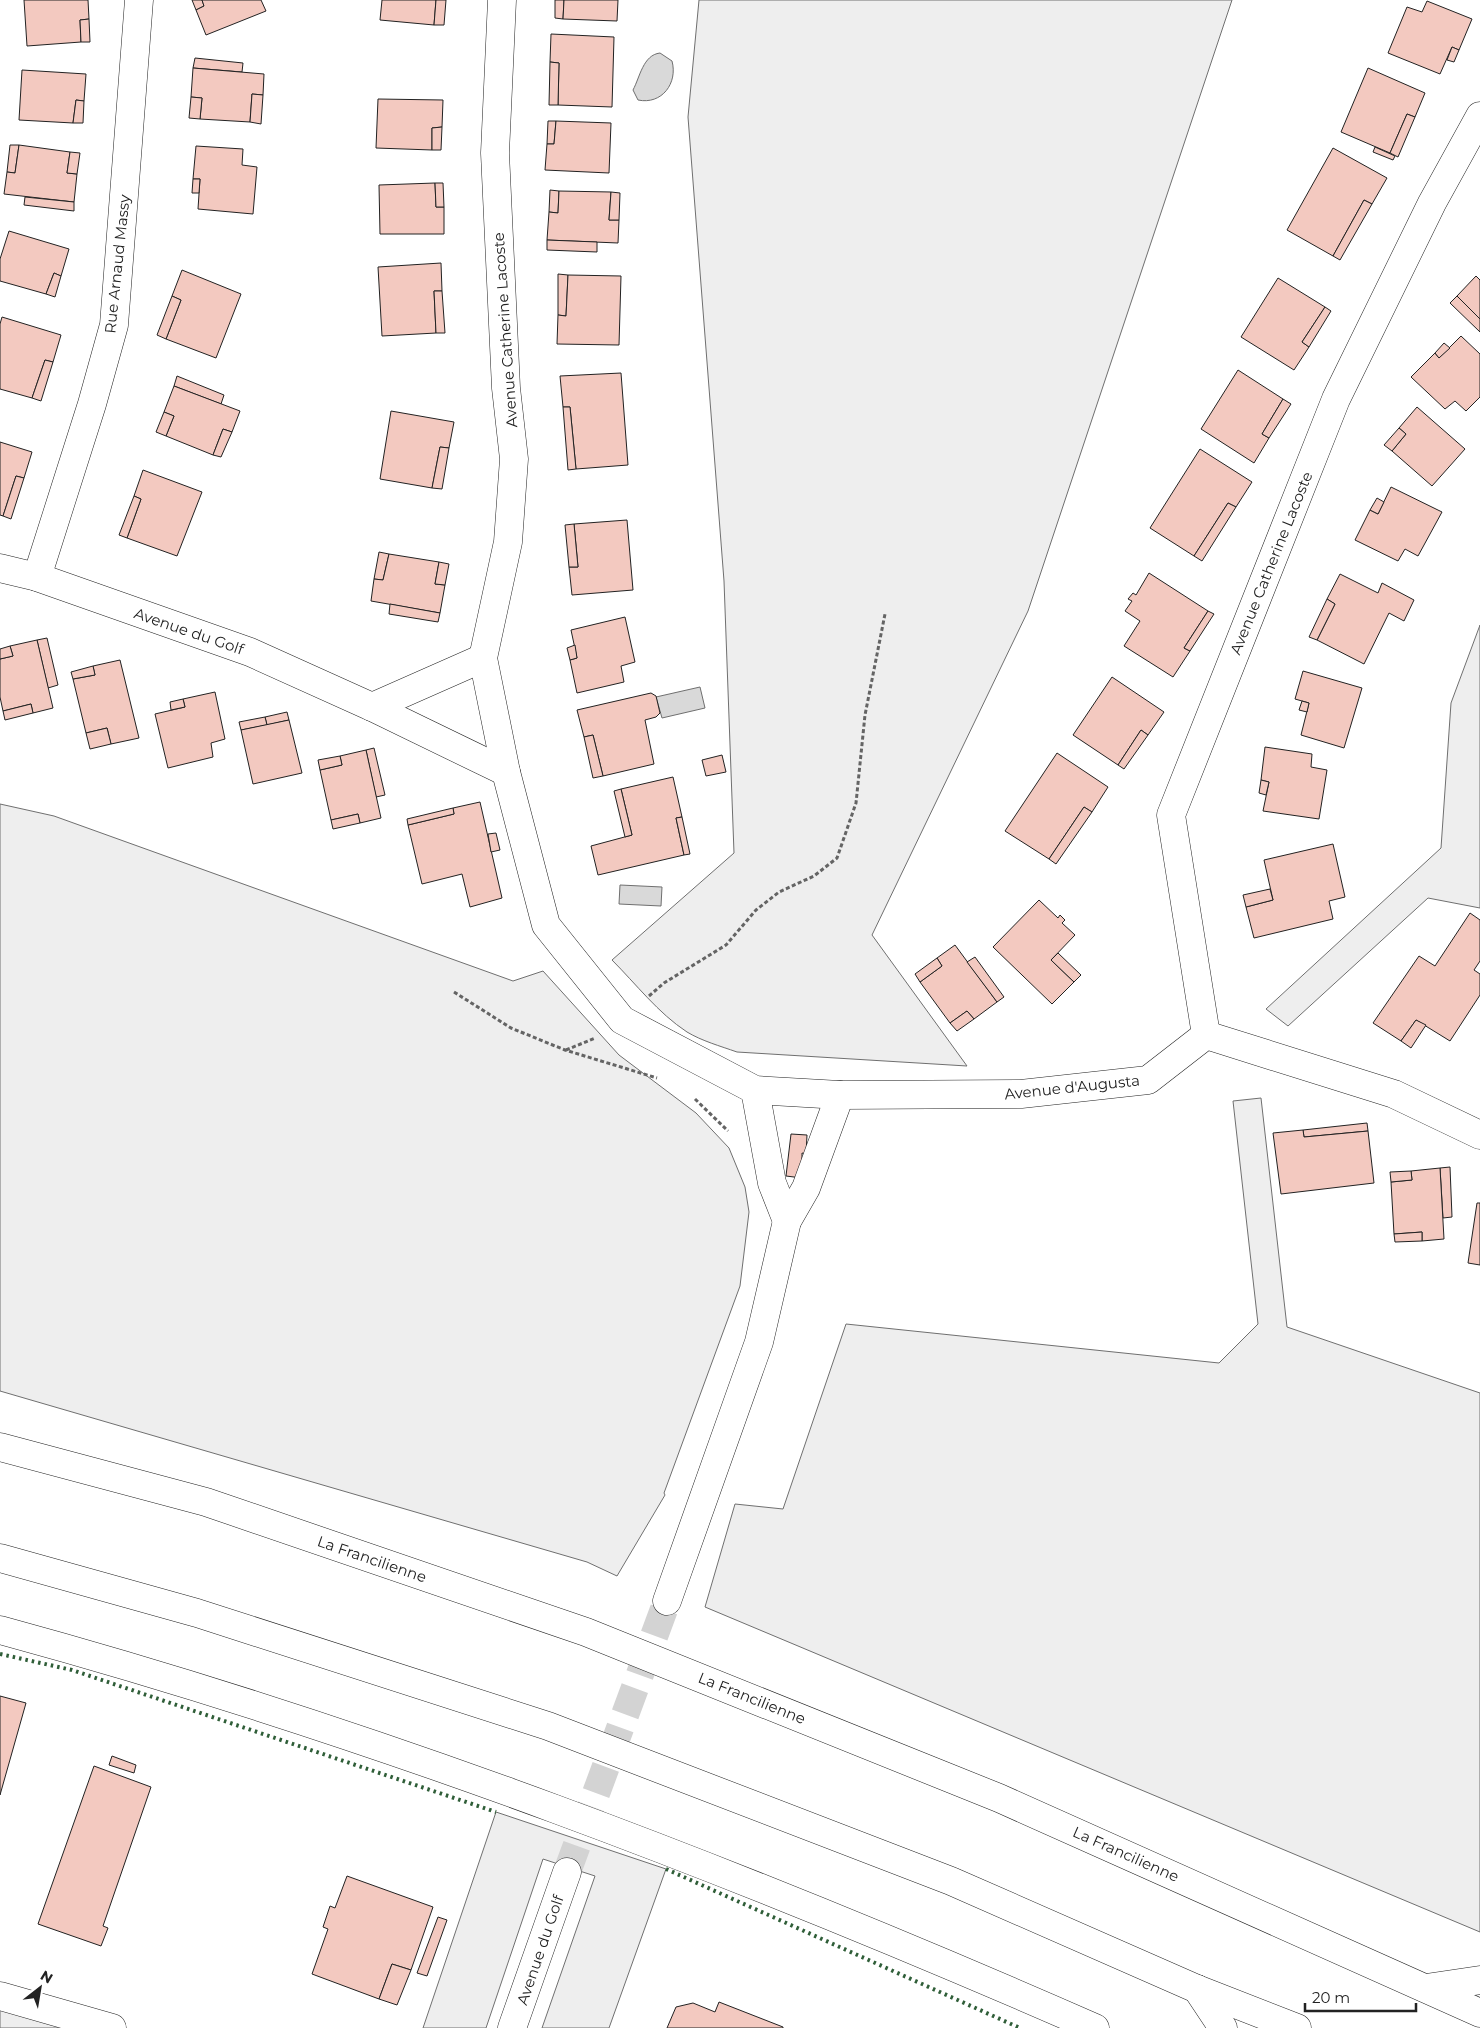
<svg xmlns="http://www.w3.org/2000/svg" width="1480" height="2028" viewBox="0 0 1480 2028" font-family="Montserrat,sans-serif">
<rect width="100%" height="100%" fill="#fff"/>
<!-- green -->
<g fill="#eee" stroke="#6f6f6f">
<path d="M699,0H1232L1028,611L872,935L967,1066L737,1052C720,1046 702,1041 687,1032C658,1013 636,984 612,960L734,853L724,581L688,117Z"/>
<polygon points="1480,625 1480,908 1428,898 1288,1026 1266,1009 1441,848 1451,703"/>
<polygon points="0,804 54,816 513,981 543,971 619,1055 696,1113 729,1148 745,1187 749,1212 740,1286 664,1493 665,1495 617,1576 587,1562 0,1391"/>
<polygon points="1261,1098 1287,1327 1480,1393 1480,1932 705,1607 735,1504 783,1509 846,1324 1219,1363 1258,1324 1233,1101"/>
<polygon points="496,1812 666,1869 609,2028 542,2028 595,1876 543,1859 486,2028 423,2028"/>
<polygon points="0,2006 71,2028 0,2028"/>
</g>
<!-- water -->
<g fill="#d9d9d9" stroke="#6f6f6f">
<path d="M660,53L672,61C678,83 662,105 638,100L633,90C640,77 643,55 660,53Z"/>
<polygon points="700,687 705,708 662,718 656,697"/>
<polygon points="620,885 662,887 661,906 619,904"/>
</g>
<!-- building -->
<g fill="#f3c9c0" stroke="#222">
<polygon points="24,0 88,0 89,19 80,20 81,42 27,46"/>
<polygon points="192,0 202,0 204,6 196,10"/>
<polygon points="202,0 261,0 266,11 206,35 196,10 204,6"/>
<polygon points="382,0 436,0 434,25 380,20"/>
<polygon points="436,0 446,0 444,25 434,25"/>
<polygon points="555,0 564,0 563,19 555,18"/>
<polygon points="564,0 618,0 617,21 563,19"/>
<polygon points="1427,1 1472,19 1459,50 1452,47 1440,74 1388,53 1407,7 1422,12"/>
<polygon points="89,19 90,42 81,42 80,20"/>
<polygon points="551,34 614,37 612,107 558,105 559,63 550,62"/>
<polygon points="1452,47 1459,50 1454,62 1447,60"/>
<polygon points="195,58 243,63 242,72 193,68"/>
<polygon points="550,62 559,63 558,105 549,105"/>
<polygon points="193,68 264,74 263,95 252,94 250,122 200,119 202,98 191,97"/>
<polygon points="1368,68 1425,93 1415,117 1407,114 1390,153 1341,132"/>
<polygon points="22,70 86,74 84,101 76,100 73,123 19,120"/>
<polygon points="252,94 263,95 261,124 250,122"/>
<polygon points="191,97 202,98 200,119 189,118"/>
<polygon points="378,99 443,100 442,127 432,128 432,150 376,148"/>
<polygon points="76,100 84,101 83,123 73,123"/>
<polygon points="1407,114 1415,117 1398,157 1390,153"/>
<polygon points="548,121 556,121 554,144 547,144"/>
<polygon points="556,121 611,123 609,173 545,170 547,144 554,144"/>
<polygon points="442,127 441,150 432,150 432,128"/>
<polygon points="10,145 19,145 15,173 7,172"/>
<polygon points="19,145 70,152 67,173 77,174 74,202 4,194 7,172 15,173"/>
<polygon points="196,146 243,149 242,165 257,167 253,214 198,209 200,179 193,179"/>
<polygon points="1375,147 1395,156 1393,160 1373,152"/>
<polygon points="1333,148 1387,178 1372,204 1364,200 1333,256 1287,230"/>
<polygon points="70,152 80,153 77,174 67,173"/>
<polygon points="193,179 200,179 199,193 192,193"/>
<polygon points="435,183 436,207 444,207 444,234 380,234 379,185"/>
<polygon points="435,183 443,183 444,207 436,207"/>
<polygon points="550,190 559,191 558,213 549,212"/>
<polygon points="559,191 611,192 609,220 619,220 618,243 547,240 549,212 558,213"/>
<polygon points="611,192 620,193 619,220 609,220"/>
<polygon points="25,197 74,202 74,211 24,205"/>
<polygon points="1364,200 1372,204 1340,260 1333,256"/>
<polygon points="9,231 69,249 61,276 54,273 46,294 0,281 0,259"/>
<polygon points="547,240 597,242 597,252 547,250"/>
<polygon points="441,263 442,291 434,291 436,333 382,336 378,267"/>
<polygon points="182,270 241,294 216,358 166,339 181,300 172,296"/>
<polygon points="54,273 61,276 55,297 46,294"/>
<polygon points="558,274 568,275 566,316 558,315"/>
<polygon points="568,275 621,276 619,345 557,344 558,315 566,316"/>
<polygon points="1476,276 1480,280 1480,319 1457,296"/>
<polygon points="1278,278 1325,307 1302,342 1309,347 1294,370 1241,337"/>
<polygon points="434,291 442,291 445,333 436,333"/>
<polygon points="172,296 181,300 166,339 157,335"/>
<polygon points="1457,296 1480,319 1480,332 1450,303"/>
<polygon points="1325,307 1331,311 1309,347 1302,342"/>
<polygon points="2,317 61,335 53,362 45,360 32,398 0,389 0,324"/>
<polygon points="1461,336 1480,354 1480,397 1466,411 1455,401 1445,409 1411,377 1435,353 1439,358"/>
<polygon points="1444,343 1450,348 1439,358 1435,353"/>
<polygon points="45,360 53,362 41,401 32,398"/>
<polygon points="1238,370 1283,399 1262,434 1269,438 1254,463 1201,429"/>
<polygon points="621,373 628,465 576,469 570,407 563,407 560,376"/>
<polygon points="177,376 224,395 221,404 174,386"/>
<polygon points="174,386 240,411 232,432 223,429 213,455 166,436 174,416 164,412"/>
<polygon points="1283,399 1291,404 1269,438 1262,434"/>
<polygon points="563,407 570,407 576,469 568,470"/>
<polygon points="1417,407 1465,449 1432,486 1392,451 1406,434 1399,428"/>
<polygon points="391,411 454,422 449,448 440,447 432,488 380,479"/>
<polygon points="164,412 174,416 166,436 156,432"/>
<polygon points="1399,428 1406,434 1392,451 1384,445"/>
<polygon points="223,429 232,432 221,457 213,455"/>
<polygon points="0,442 32,452 24,478 16,476 3,516 0,515"/>
<polygon points="440,447 449,448 442,489 432,488"/>
<polygon points="1200,449 1252,482 1236,507 1228,503 1194,556 1150,528"/>
<polygon points="143,470 202,492 177,556 127,538 141,499 134,496"/>
<polygon points="16,476 24,478 11,519 3,516"/>
<polygon points="1391,487 1442,512 1418,556 1405,549 1398,561 1355,540 1370,510 1378,514"/>
<polygon points="134,496 141,499 127,538 119,535"/>
<polygon points="1377,498 1384,502 1378,514 1370,510"/>
<polygon points="1228,503 1236,507 1202,561 1194,556"/>
<polygon points="627,520 633,590 572,595 569,567 578,567 574,524"/>
<polygon points="574,524 578,567 569,567 565,525"/>
<polygon points="379,552 389,554 383,580 374,579"/>
<polygon points="389,554 439,562 435,584 445,585 440,613 371,601 374,579 383,580"/>
<polygon points="439,562 449,564 445,585 435,584"/>
<polygon points="1149,573 1208,611 1184,648 1190,651 1173,677 1124,646 1140,621 1125,611 1132,601 1128,599 1133,593 1136,595"/>
<polygon points="1340,574 1378,593 1382,583 1414,600 1404,621 1389,613 1364,664 1317,640 1335,604 1327,599"/>
<polygon points="1327,599 1335,604 1317,640 1309,637"/>
<polygon points="390,604 440,613 438,622 389,614"/>
<polygon points="1208,611 1214,614 1190,651 1184,648"/>
<polygon points="625,617 635,662 621,666 624,682 577,693 570,660 577,658 571,630"/>
<polygon points="47,638 58,685 48,688 37,640"/>
<polygon points="37,640 53,708 33,713 31,704 3,711 0,697 0,659 13,656 10,646"/>
<polygon points="575,645 577,658 570,660 567,648"/>
<polygon points="10,646 13,656 0,659 0,649"/>
<polygon points="120,660 139,738 111,744 107,728 86,733 73,679 95,675 93,666"/>
<polygon points="93,666 95,675 73,679 71,672"/>
<polygon points="1303,671 1362,688 1344,748 1301,735 1309,703 1295,699"/>
<polygon points="1112,677 1164,712 1148,735 1141,730 1118,765 1073,735"/>
<polygon points="215,692 225,739 211,743 213,757 168,768 155,714 185,707 183,699"/>
<polygon points="651,693 656,696 660,713 656,717 645,720 654,764 603,776 593,735 584,737 577,710"/>
<polygon points="183,699 185,707 171,710 170,702"/>
<polygon points="1302,701 1309,703 1307,712 1299,710"/>
<polygon points="31,704 33,713 5,720 3,711"/>
<polygon points="287,712 289,720 267,725 265,717"/>
<polygon points="265,717 267,725 241,730 239,722"/>
<polygon points="289,720 302,773 253,784 241,730"/>
<polygon points="107,728 111,744 90,749 86,733"/>
<polygon points="1141,730 1148,735 1124,769 1118,765"/>
<polygon points="593,735 603,776 593,778 584,737"/>
<polygon points="1265,747 1312,754 1311,767 1327,770 1319,819 1263,811 1269,782 1261,780"/>
<polygon points="374,748 385,795 376,797 366,750"/>
<polygon points="366,750 381,818 360,823 358,814 331,820 320,770 342,765 340,756"/>
<polygon points="1057,753 1108,787 1092,812 1084,807 1049,859 1005,831"/>
<polygon points="722,755 726,772 706,776 702,760"/>
<polygon points="340,756 342,765 320,770 318,760"/>
<polygon points="673,777 682,817 676,818 684,855 598,875 591,846 632,835 621,789"/>
<polygon points="1261,780 1269,782 1266,795 1259,793"/>
<polygon points="621,789 632,835 625,837 614,791"/>
<polygon points="480,802 502,898 470,907 462,874 422,884 408,825 454,814 453,808"/>
<polygon points="1084,807 1092,812 1056,864 1049,859"/>
<polygon points="453,808 454,814 408,825 407,819"/>
<polygon points="358,814 360,823 333,829 331,820"/>
<polygon points="682,817 690,854 684,855 676,818"/>
<polygon points="496,833 500,850 491,852 488,834"/>
<polygon points="1333,844 1345,897 1329,901 1333,919 1254,938 1246,907 1273,900 1264,860"/>
<polygon points="1270,889 1273,900 1246,907 1243,895"/>
<polygon points="1039,900 1058,918 1060,915 1065,920 1062,923 1075,935 1051,960 1074,982 1052,1004 993,947"/>
<polygon points="1470,913 1480,920 1480,961 1474,970 1480,974 1480,995 1450,1041 1416,1020 1401,1041 1373,1023 1419,956 1435,966"/>
<polygon points="955,945 997,1002 974,1019 967,1011 950,1023 920,982 942,966 937,958"/>
<polygon points="1058,953 1081,975 1074,982 1051,960"/>
<polygon points="975,957 1004,997 997,1002 967,962"/>
<polygon points="937,958 942,966 920,982 915,974"/>
<polygon points="967,1011 974,1019 957,1031 950,1023"/>
<polygon points="1416,1020 1426,1025 1411,1048 1401,1041"/>
<polygon points="1367,1123 1368,1131 1304,1137 1303,1130"/>
<polygon points="1303,1130 1304,1137 1368,1131 1374,1183 1281,1194 1273,1133"/>
<polygon points="791,1134 807,1135 806,1154 802,1153 802,1178 786,1176"/>
<polygon points="1450,1167 1452,1217 1443,1218 1440,1168"/>
<polygon points="1440,1168 1444,1239 1422,1241 1422,1232 1394,1234 1391,1182 1412,1180 1411,1171"/>
<polygon points="1411,1171 1412,1180 1391,1182 1390,1172"/>
<polygon points="1477,1203 1480,1203 1480,1265 1468,1263"/>
<polygon points="1422,1232 1422,1241 1395,1242 1394,1234"/>
<polygon points="0,1696 26,1703 0,1795"/>
<polygon points="112,1756 136,1765 134,1773 109,1765"/>
<polygon points="94,1766 151,1787 103,1926 108,1928 101,1946 38,1924"/>
<polygon points="347,1876 433,1907 411,1970 392,1964 379,1999 312,1974 328,1929 323,1927 330,1906 335,1908"/>
<polygon points="438,1917 447,1920 427,1976 417,1973"/>
<polygon points="392,1964 411,1970 397,2005 379,1999"/>
<polygon points="719,2002 783,2027 783,2028 667,2028 676,2007 693,2003 715,2012"/>
</g>
<g fill="none" stroke-linecap="round" stroke-linejoin="round">
<!-- street-tunnel -->
<polyline stroke="#d3d3d3" stroke-width="28" stroke-dasharray="28 14" stroke-linecap="butt" points="567,1872 667,1601"/>
<defs>
<g id="street">
<polyline points="502,0 495,153 506,388 514,459 508,542 483,658 506,772 546,925 622,1020 755,1090 840,1095 1021,1094 1148,1080 1206,1035 1394,1094 1480,1135"/>
<polyline points="0,568 37,577 250,652 372,707 506,772"/>
<polyline points="37,577 92,404 114,325 139,0"/>
<polyline points="372,707 483,658"/>
<polyline points="1206,1035 1171,815 1336,399 1432,203 1480,116"/>
<polyline points="755,1090 772,1183 787,1221"/>
<polyline points="667,1601 759,1342 787,1221 806,1188 840,1095"/>
<polyline points="0,1996 112,2028"/>
<polyline points="512,2028 567,1872"/>
</g>
<g id="highway">
<polyline points="0,1447 206,1502 586,1632 999,1798 1480,2013"/>
<polyline points="0,1558 197,1613 548,1726 951,1881 1197,1989 1297,2028"/>
<path d="M0,1630C375,1732 739,1872 1095,2028"/>
<polyline points="1426,1988 1480,1980"/>
<polyline points="1197,1989 1223,2028"/>
</g>
</defs>
<!-- street casing -->
<use href="#street" stroke="#222" stroke-width="29"/>
<!-- highway casing -->
<use href="#highway" stroke="#222" stroke-width="29"/>
<!-- path -->
<g stroke="#646464" stroke-width="3" stroke-dasharray="4 2.5" stroke-linecap="butt">
<polyline points="454,992 511,1028 565,1050 657,1078"/>
<polyline points="649,996 664,983 726,945 756,910 779,892 814,876 837,858 856,803 865,715 885,614"/>
<polyline points="566,1050 595,1038"/>
<polyline points="695,1099 728,1131"/>
</g>
<!-- street -->
<use href="#street" stroke="#fff" stroke-width="28"/>
<!-- highway -->
<use href="#highway" stroke="#fff" stroke-width="28"/>
<!-- hedge -->
<g stroke="#2f5e38" stroke-width="4" stroke-dasharray="2.5 4" stroke-linecap="butt">
<polyline points="0,1654 72,1670 496,1812"/>
<polyline points="666,1869 1020,2028"/>
</g>
</g>
<g text-anchor="middle" dominant-baseline="central" stroke-width="4" stroke-linejoin="round" paint-order="stroke">
<!-- street labels -->
<g font-size="15" fill="#222" stroke="#fff">
<text transform="translate(117 264) rotate(-84)">Rue Arnaud Massy</text>
<text transform="translate(505 330) rotate(-94)">Avenue Catherine Lacoste</text>
<text transform="translate(1271 563) rotate(-68)">Avenue Catherine Lacoste</text>
<text transform="translate(189 631) rotate(19)">Avenue du Golf</text>
<text transform="translate(1072 1087) rotate(-6)">Avenue d'Augusta</text>
<text transform="translate(372 1559) rotate(19)">La Francilienne</text>
<text transform="translate(752 1698) rotate(22)">La Francilienne</text>
<text transform="translate(1126 1854) rotate(24)">La Francilienne</text>
<text transform="translate(540 1950) rotate(-71)">Avenue du Golf</text>
</g>
</g>
<!-- north arrow -->
<g transform="translate(40 1988) rotate(31)" stroke="#ffffff" stroke-width="4" paint-order="stroke">
<path d="M0-4L9 19L0 12L-9 19Z" fill="#222222"/>
<text y="-8" font-size="14" font-weight="bold" text-anchor="middle" fill="#222222">N</text>
</g>
<!-- scale -->
<path d="M1305 2003v8h111v-8" fill="none" stroke="#222222" stroke-width="2.5"/>
<text x="1312" y="2003" font-size="15" fill="#222222" stroke="#ffffff" stroke-width="4" paint-order="stroke">20 m</text>
</svg>
